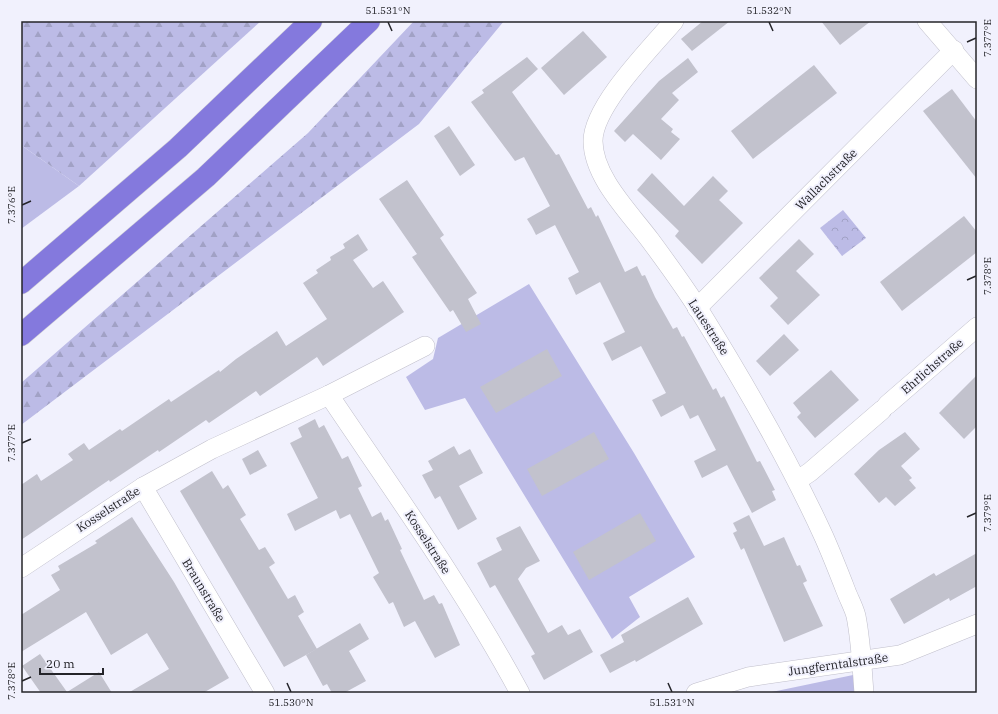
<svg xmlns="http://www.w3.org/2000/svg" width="998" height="714" viewBox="0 0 998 714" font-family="'IBM Plex Serif',serif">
<defs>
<pattern id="forest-firs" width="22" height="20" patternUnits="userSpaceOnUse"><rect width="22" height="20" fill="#bcbbe6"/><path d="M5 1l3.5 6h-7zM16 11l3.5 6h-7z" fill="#a1a1c5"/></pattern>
<pattern id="park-crowns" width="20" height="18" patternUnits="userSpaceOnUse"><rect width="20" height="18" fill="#bcbbe6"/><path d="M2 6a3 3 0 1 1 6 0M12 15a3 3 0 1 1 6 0" fill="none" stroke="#a1a1c5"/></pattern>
</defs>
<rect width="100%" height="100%" fill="#f1f1fd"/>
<!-- green -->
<g fill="#bcbbe6">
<polygon points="21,145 79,186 21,229"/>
<polygon points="529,284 634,453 695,557 629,597 640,617 612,639 465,398 425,410 406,377 433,359 438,338"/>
<polygon points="853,675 857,693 767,693"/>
</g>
<!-- forest -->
<g fill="url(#forest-firs)">
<polygon points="21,21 261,21 79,186 21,145"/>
<polygon points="414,21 504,21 419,124 21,425 21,383 308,133"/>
</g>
<!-- park -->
<polygon fill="url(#park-crowns)" points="843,210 866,238 842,256 820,228"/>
<!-- building -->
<g fill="#c2c2cd">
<polygon points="703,21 730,21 692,51 681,39"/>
<polygon points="821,21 871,21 840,45"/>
<polygon points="583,31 607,57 564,95 541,68"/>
<polygon points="527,57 538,69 512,92 556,155 559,154 588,209 591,207 596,217 598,215 625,272 637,266 642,276 645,275 655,297 673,329 677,327 682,337 684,336 713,390 716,388 721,398 724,396 757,462 760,461 775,490 772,491 776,500 752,513 727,465 702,478 694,461 716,450 698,415 690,419 683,405 661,417 652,400 666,393 641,346 612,361 603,343 625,332 600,282 576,295 568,278 579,272 555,225 536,235 532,227 527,219 550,206 524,157 515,161 471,102 484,93 482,90"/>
<polygon points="688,58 698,72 672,93 679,100 661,119 673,129 671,132 680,139 661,160 633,134 625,142 614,131 659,81"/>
<polygon points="814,65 837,93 753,159 731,131"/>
<polygon points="952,89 977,122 977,179 923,111"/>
<polygon points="449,126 475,165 460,176 434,136"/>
<polygon points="652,173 684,206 713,176 728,191 719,200 743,223 702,264 675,236 679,231 637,190"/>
<polygon points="407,180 444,235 440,238 477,293 468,299 481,324 466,332 453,310 450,312 412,257 417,254 379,199"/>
<polygon points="964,216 977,232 977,252 902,311 880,282"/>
<polygon points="358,234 368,250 353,260 373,288 383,281 404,312 323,366 317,357 260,396 256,391 209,423 206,420 159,452 158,450 110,482 109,480 21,540 21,485 37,474 41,481 73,460 68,454 84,443 89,450 120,429 122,431 169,399 171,402 219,370 220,372 236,359 277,331 286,346 327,319 303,283 318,273 316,270 331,260 330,257 345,248 343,244"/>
<polygon points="799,239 814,254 796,271 820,295 788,325 770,306 778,298 759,278"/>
<polygon points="784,334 799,350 770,376 756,361"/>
<polygon points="547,349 562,376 496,413 480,387"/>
<polygon points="831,370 859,400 815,438 797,417 801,413 793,403"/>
<polygon points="977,375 977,426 964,439 939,413"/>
<polygon points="315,419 319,428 324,425 342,459 348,456 362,486 358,488 372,517 381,512 385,521 388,519 402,549 400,550 424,600 434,595 439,604 442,603 460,645 435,658 415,621 404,627 393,602 389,604 373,577 379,573 350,514 340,519 336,510 295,531 287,514 318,498 290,443 302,437 298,428"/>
<polygon points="594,432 609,459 542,496 527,469"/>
<polygon points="905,432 920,449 901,466 912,478 909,480 916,488 895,506 886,497 879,503 854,474 879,450"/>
<polygon points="454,446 459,455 470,449 483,473 459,486 477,519 458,530 440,496 435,499 422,475 433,470 428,461"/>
<polygon points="258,450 267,466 250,475 242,459"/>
<polygon points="212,471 223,489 228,485 246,515 240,519 259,550 265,547 275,563 269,567 288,599 295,595 304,612 298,616 317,649 284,667 180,491"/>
<polygon points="640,513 656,541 589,580 573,552"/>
<polygon points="749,515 764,546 784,537 797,566 800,565 807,581 803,583 823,626 784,642 744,548 741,550 733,533 737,531 733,523"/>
<polygon points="132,517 174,582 229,678 203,693 128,693 169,669 147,633 111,655 86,612 21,652 21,615 60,590 51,575 60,570 58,566 97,543 95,541"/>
<polygon points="520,526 540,561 526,568 518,579 548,633 562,625 568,635 580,629 593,652 544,680 531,656 535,654 495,585 490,588 477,563 502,550 496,538"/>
<polygon points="977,553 977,586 950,601 949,598 904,624 890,599 934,573 936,576"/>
<polygon points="688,597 703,624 636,662 635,660 610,673 600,655 624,642 621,635"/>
<polygon points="360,623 369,639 349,651 366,681 344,693 332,693 327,684 323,686 306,655"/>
<polygon points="40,654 67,692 99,672 112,693 41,693 22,666"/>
</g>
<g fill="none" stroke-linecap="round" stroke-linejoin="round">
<defs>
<g id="minor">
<path d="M674,21C651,48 593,106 593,141C593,177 630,213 650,240C667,263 684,286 699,310C745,384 788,458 824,537C832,555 839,573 846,591C849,599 854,608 856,616C861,641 862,668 864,693"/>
<polyline points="927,21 977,79"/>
<polyline points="697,308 954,50"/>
<path d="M329,395C395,493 464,589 520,693"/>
<polyline points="887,405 977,327"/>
<polyline points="798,480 810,472 882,410"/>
<polyline points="143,487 265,693"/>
<polyline points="21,568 143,487 212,449 329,395 425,346"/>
<polyline points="696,693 748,677 900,655 977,624"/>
</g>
<g id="motorway">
<polyline points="21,283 178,148 311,21"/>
<polyline points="21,335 206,177 369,21"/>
</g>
</defs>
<!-- minor casing -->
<use href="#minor" stroke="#c0bfcb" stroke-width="20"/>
<!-- motorway casing -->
<use href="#motorway" stroke="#d3d3d4" stroke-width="23"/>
<!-- minor -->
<use href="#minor" stroke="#fff" stroke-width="19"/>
<!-- motorway -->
<use href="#motorway" stroke="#8479dd" stroke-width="22"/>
</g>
<!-- ticks -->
<path fill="none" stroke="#242429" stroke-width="1.5" d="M388,22L392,31M769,22L773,31M967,42L976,38M22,205L31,201M967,280L976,276M22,443L31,439M967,517L976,513M22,681L31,677M287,683L291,692M668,683L672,692"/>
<g text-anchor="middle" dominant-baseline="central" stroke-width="4" stroke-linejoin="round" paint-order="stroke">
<!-- street labels -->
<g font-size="12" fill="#242429" stroke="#f1f1fd">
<text transform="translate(826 179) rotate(-45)">Wallachstraße</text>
<text transform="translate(709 327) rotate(57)">Lauestraße</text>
<text transform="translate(932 366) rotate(-41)">Ehrlichstraße</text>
<text transform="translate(108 509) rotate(-33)">Kosselstraße</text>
<text transform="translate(428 542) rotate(57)">Kosselstraße</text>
<text transform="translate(204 590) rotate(59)">Braunstraße</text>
<text transform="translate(838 664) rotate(-8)">Jungferntalstraße</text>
</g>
</g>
<!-- border -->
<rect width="998" height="714" fill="none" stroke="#f1f1fd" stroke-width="44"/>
<!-- scale -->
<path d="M40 668v6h63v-6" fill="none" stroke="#242429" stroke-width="2"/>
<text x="46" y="668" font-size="12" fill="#242429" stroke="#f1f1fd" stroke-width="3" paint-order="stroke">20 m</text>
<rect x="22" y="22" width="954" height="670" fill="none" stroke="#242429" stroke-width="1.5"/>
<g font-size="10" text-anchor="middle" fill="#242429">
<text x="388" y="14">51.531°N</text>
<text x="769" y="14">51.532°N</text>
<text transform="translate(987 38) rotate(-90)" y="4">7.377°E</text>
<text transform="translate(11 205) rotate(-90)" y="4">7.376°E</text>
<text transform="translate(987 276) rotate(-90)" y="4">7.378°E</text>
<text transform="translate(11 443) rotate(-90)" y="4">7.377°E</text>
<text transform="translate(987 513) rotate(-90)" y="4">7.379°E</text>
<text transform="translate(11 681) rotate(-90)" y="4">7.378°E</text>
<text x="291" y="706">51.530°N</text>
<text x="672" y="706">51.531°N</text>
</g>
</svg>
